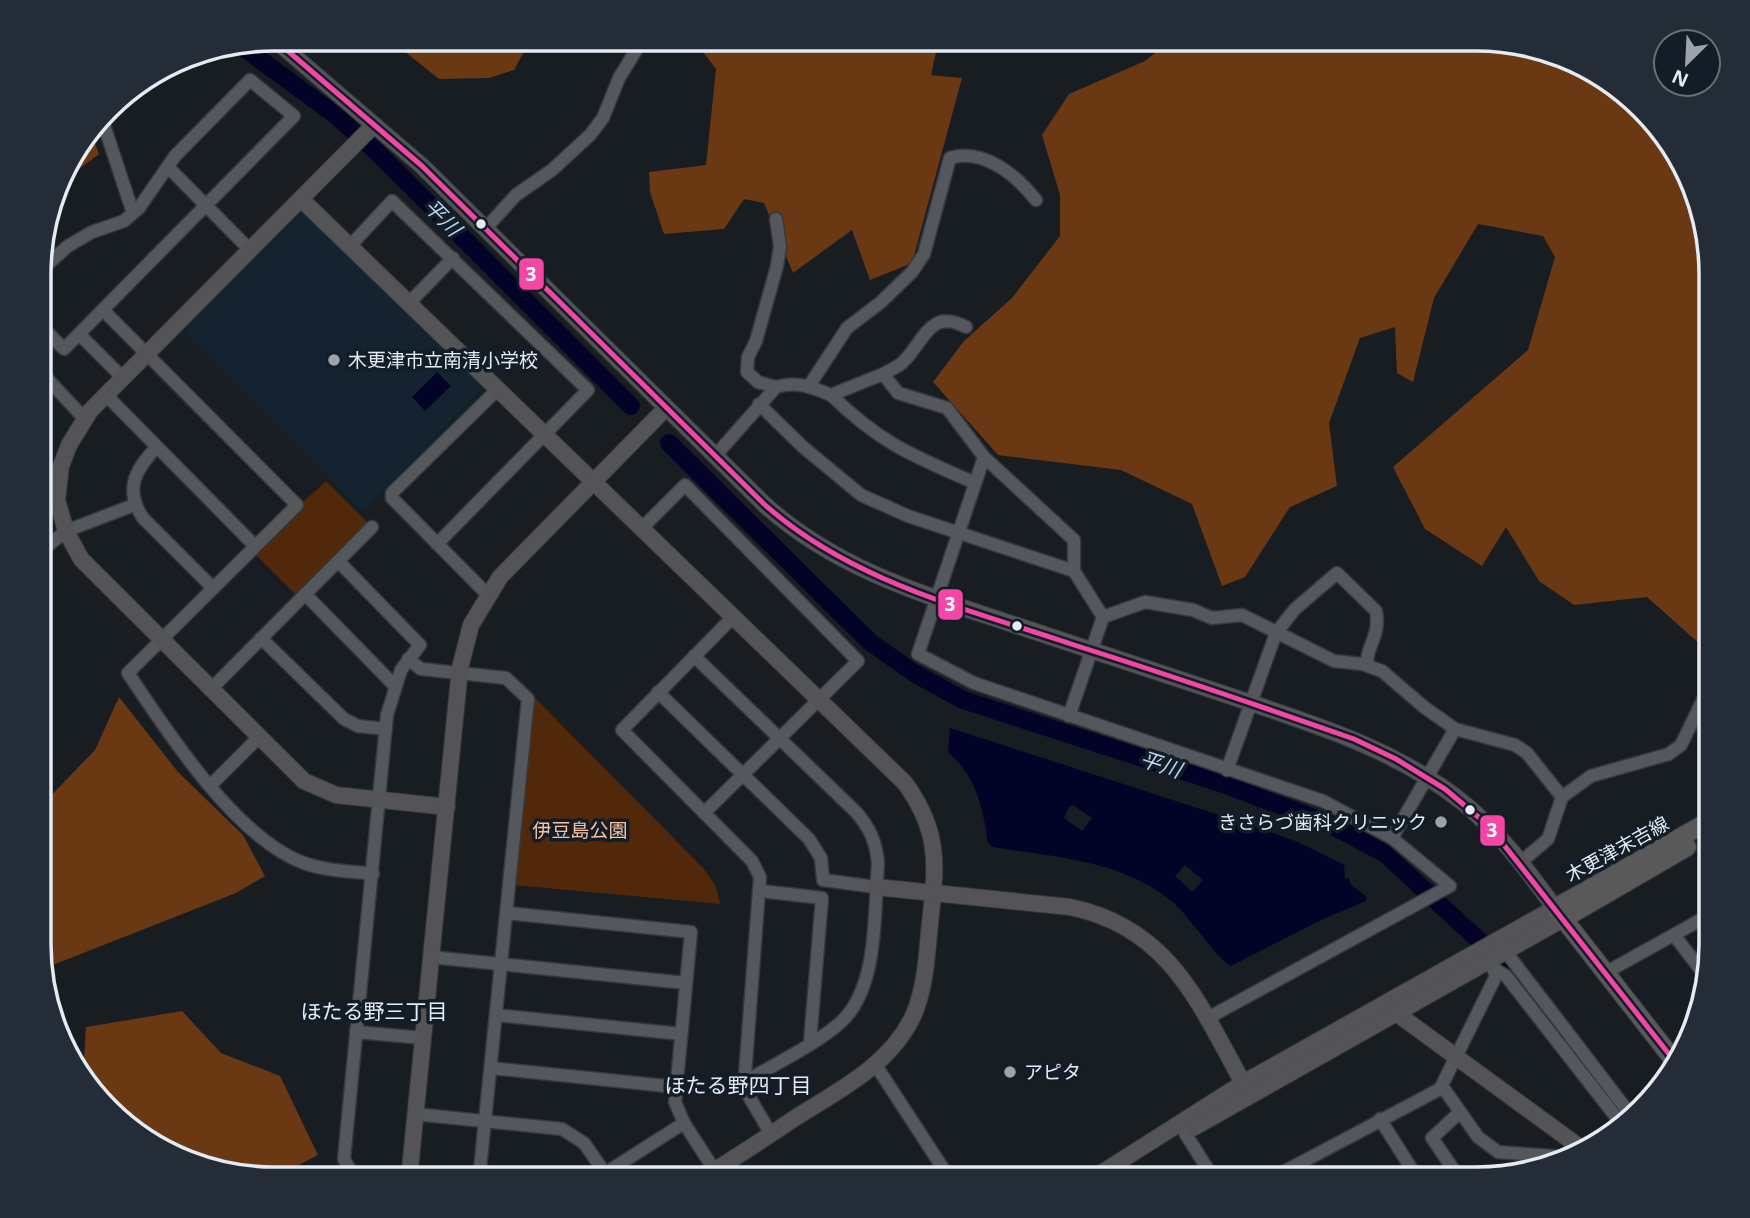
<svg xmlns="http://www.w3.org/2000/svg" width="1750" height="1218" font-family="'Open Sans','Noto Sans JP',sans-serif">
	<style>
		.built { fill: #152230 }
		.green { fill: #512809 }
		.forest { fill: #6a3813 }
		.water { fill: #020327; fill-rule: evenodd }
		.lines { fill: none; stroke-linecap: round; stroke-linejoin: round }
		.river { stroke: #020327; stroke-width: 18 }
		.street-casing { stroke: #35383d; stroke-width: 15 }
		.secondary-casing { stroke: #35383d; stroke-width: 18 }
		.primary-casing { stroke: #35383d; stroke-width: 20 }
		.street { stroke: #54585d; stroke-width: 12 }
		.secondary { stroke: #545457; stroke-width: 16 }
		.primary { stroke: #5a595a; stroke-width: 18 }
		.bus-1-casing { stroke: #131d27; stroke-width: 10 }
		.bus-1 { stroke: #f346a5; stroke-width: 5 }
		.bus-dot { fill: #e4ebf2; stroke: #131d27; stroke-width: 2.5 }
		.poi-dot { fill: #9da3a9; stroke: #131d27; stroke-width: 2.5 }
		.labels { text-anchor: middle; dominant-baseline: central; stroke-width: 7; stroke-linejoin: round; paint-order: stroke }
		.poi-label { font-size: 19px; fill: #e4ebf2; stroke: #131d27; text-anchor: start }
		.park-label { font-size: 19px; fill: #f9c2a2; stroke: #131d27 }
		.street-label { font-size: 19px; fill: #e4ebf2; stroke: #131d27 }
		.water-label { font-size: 21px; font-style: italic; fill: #bad5f3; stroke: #131d27 }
		.neighbourhood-label { font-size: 21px; fill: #e4ebf2; stroke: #131d27 }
		.rim { fill: none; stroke: #e4ebf2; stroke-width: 3.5 }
		.line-badge { stroke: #131d27; stroke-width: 2.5 }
		.badge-label { font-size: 19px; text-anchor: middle; font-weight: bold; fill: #fff }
	</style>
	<rect width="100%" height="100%" fill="#181d22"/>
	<path class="built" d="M300 214 307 216 484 387 363 512 185 333 186 328Z"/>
	<g class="green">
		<path d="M326 481 372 527 300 599 251 550Z"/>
		<path d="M533 696 705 870 716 887 720 904 514 885Z"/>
	</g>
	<g class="forest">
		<path d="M389 39H531L514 70 489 78 439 79Z"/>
		<path d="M693 39H939L931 75 962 78 912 263 870 280 852 230 793 273 764 203 744 199 724 229 664 234 650 192 649 172 706 165 716 69Z"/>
		<path d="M1172 39H1491L1552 51 1618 86 1613 100H1630L1687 170 1711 259V654L1647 597 1574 605 1539 581 1506 527 1482 566 1425 529 1393 467 1528 350 1555 257 1543 236 1478 224 1434 298 1413 382 1397 373 1395 327 1360 338 1329 423 1337 486 1290 507 1245 577 1222 586 1192 504 1121 470 998 455 933 382 964 341 1012 298 1060 236V195L1042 135 1069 94 1145 61Z"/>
		<path d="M91 133 99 154 58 185 63 170Z"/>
		<path d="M119 697 178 772 243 835 265 876 236 893 40 970V807L95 750Z"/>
		<path d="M182 1011 221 1053 280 1076 318 1155 272 1179 198 1167 131 1131 83 1077 86 1027Z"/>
	</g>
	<g class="water">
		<path d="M437 372 451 386 425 411 412 397Z"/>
		<path d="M950 728 1256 827 1298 842 1344 865 1345 879 1348 878 1351 885 1367 897 1366 901 1325 918 1231 966C1218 960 1192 921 1178 907 1128 860 1057 858 993 847L988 843C983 807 976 776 948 752ZM1073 805 1092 818 1082 831 1064 818 1069 807ZM1185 865 1203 880 1192 892 1175 876Z"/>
	</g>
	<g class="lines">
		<g class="river">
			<path d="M240 45 334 114 378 153 631 406"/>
			<path d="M669 443 870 642 914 673 963 700 1226 785 1327 823 1384 853 1509 968 1621 1112"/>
		</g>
		<g class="street-casing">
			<g id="street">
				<path d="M102 119 133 213"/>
				<path d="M168 167 250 250"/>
				<path d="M486 228 516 195 552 170 590 135 603 118 619 78 643 39"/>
				<path d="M350 246 392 201 588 390 437 544"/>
				<path d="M40 271 68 246 92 232 124 221 139 208 175 156 250 80 294 116 64 349 46 331 40 338"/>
				<path d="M409 303 453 258"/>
				<path d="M103 310 297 505 128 673C168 733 236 838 304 863 326 871 350 871 373 874"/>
				<path d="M79 334 123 378"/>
				<path d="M40 371 84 418"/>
				<path d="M883 374C889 371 897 367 902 363 924 343 929 307 966 327"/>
				<path d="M809 386 847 328 881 302 912 272 924 254 950 158C984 148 1016 175 1036 200"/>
				<path d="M776 387 758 382 747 372 748 357 756 341 777 266 780 246 776 219"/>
				<path d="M106 395 255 546"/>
				<path d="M831 395C880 443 913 456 975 483"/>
				<path d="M759 404 803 447 861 495 908 516 1074 571"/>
				<path d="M157 447C135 469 124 490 143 518L213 588"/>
				<path d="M715 456 776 387C796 381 812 387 831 395L883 374 898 393 947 408 984 457 1074 540V571L1103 617"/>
				<path d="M984 457 918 654 974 683 1323 801 1392 838 1450 886 1206 1019"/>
				<path d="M642 528 685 485 858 661 704 813"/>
				<path d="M40 552 66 531 134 505"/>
				<path d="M338 561 420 645 401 670 387 715 344 1159 355 1179"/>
				<path d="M305 594 394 685"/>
				<path d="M487 594 392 498V493L498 389"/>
				<path d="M734 616 622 730 752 861 760 877 744 1088 771 1134"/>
				<path d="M1103 617 1145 602 1193 610 1212 618 1242 615 1334 661 1362 664 1382 671 1424 707 1455 729 1515 745 1527 753 1562 797 1548 839 1521 862"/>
				<path d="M261 638 344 719 358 726 386 729"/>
				<path d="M694 656 856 812C870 828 876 842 878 863 874 911 879 987 841 1022 814 1046 776 1063 745 1082"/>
				<path d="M408 659 421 669 506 678 528 699 479 1179"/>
				<path d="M210 690 372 527"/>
				<path d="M658 692 809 839 821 858 823 880 876 887"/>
				<path d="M1069 716 1103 617"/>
				<path d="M1227 770 1276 633 1295 609 1337 573 1376 611C1381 638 1364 648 1368 666"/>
				<path d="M211 785 259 737"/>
				<path d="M1562 797 1591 776 1669 754 1681 745 1711 683"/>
				<path d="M1392 838 1455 729"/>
				<path d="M761 891 822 898 810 1042"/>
				<path d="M507 913 691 932 675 1102 684 1123 715 1171"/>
				<path d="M1674 935 1707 978"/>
				<path d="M1506 952 1630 1114"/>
				<path d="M431 957 686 983"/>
				<path d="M1495 969 1506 976 1620 1122"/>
				<path d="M1605 973 1711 914"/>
				<path d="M496 1015 681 1034"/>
				<path d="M356 1032 423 1038"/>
				<path d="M875 1064 950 1179"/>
				<path d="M491 1068 676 1087"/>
				<path d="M1442 1086 1478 1137 1498 1152 1566 1157 1574 1144"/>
				<path d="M415 1114 562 1129 584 1143 605 1173"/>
				<path d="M1380 1119 1418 1179"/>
				<path d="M1185 1133 1214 1179"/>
				<path d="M479 1177 498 1179"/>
				<path d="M596 1179 684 1123"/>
				<path d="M1270 1179 1440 1089 1496 976 1490 961"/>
				<path d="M1460 1179 1432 1138 1460 1112"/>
			</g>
		</g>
		<g class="secondary-casing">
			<g id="secondary">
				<path d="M274 39 422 166 764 504C830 564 911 591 994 618 1070 643 1145 668 1221 693 1304 721 1391 746 1461 801 1499 831 1526 869 1555 908L1243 1083 1092 1179"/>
				<path d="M374 125 90 411 69 445 61 466 57 500 66 531 81 559 304 781 336 795 447 807"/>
				<path d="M301 199 905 783C938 829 937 860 931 914 927 947 927 983 914 1014 892 1064 839 1090 795 1118 764 1139 733 1159 701 1179"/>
				<path d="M876 887 1070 907C1173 928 1201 1009 1248 1092"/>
				<path d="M1396 1013 1585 1151"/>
				<path d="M1193 1128 1563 919"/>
				<path d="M409 1179 460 668 471 625 500 577 666 408"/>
			</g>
		</g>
		<g class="primary-casing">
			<g id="primary">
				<path d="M1563 919 1687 847"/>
				<path d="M1676 1063 1555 908 1711 820"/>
			</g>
		</g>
		<use href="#street" class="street"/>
		<use href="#secondary" class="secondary"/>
		<use href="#primary" class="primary"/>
		<g class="bus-1-casing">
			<path id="bus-1" d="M274 39 422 166 764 504C850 581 964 608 1071 644 1166 674 1260 706 1354 739L1396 759 1445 789 1489 826 1676 1063"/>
		</g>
		<use href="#bus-1" class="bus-1"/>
	</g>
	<g class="bus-dot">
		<circle cx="481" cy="224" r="6"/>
		<circle cx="1017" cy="626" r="6"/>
		<circle cx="1470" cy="810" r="6"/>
	</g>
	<g class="poi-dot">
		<circle cx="334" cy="360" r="7"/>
		<circle cx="1441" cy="822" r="7"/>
		<circle cx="1010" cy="1072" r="7"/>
	</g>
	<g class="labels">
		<g class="poi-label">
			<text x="348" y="360">木更津市立南清小学校</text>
			<text x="1427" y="822" text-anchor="end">きさらづ歯科クリニック</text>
			<text x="1024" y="1072">アピタ</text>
		</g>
		<g class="park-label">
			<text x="580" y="830">伊豆島公園</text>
		</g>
		<g class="street-label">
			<text transform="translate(1617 849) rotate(-29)">木更津末吉線</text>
		</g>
		<g class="water-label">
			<text transform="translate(443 217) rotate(45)">平川</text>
			<text transform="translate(1161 764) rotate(18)">平川</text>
		</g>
		<g class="neighbourhood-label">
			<text x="374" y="1011">ほたる野三丁目</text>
			<text x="738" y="1085">ほたる野四丁目</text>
		</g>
	</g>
	<path d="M0 0H1750V1218H0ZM274 51H1476A223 223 0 0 1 1699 274V944A223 223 0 0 1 1476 1167H274A223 223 0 0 1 51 944V274A223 223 0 0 1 274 51Z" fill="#242d37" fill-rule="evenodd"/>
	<path class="rim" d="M274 51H1476A223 223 0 0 1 1699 274V944A223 223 0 0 1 1476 1167H274A223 223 0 0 1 51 944V274A223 223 0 0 1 274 51Z"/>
	<g class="line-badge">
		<rect x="518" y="257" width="27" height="34" rx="7" fill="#f346a5"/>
		<rect x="937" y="588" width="27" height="33" rx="7" fill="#f346a5"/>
		<rect x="1479" y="814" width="27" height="33" rx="7" fill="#f346a5"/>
	</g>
	<g class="badge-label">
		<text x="531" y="281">3</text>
		<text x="950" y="611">3</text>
		<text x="1492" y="837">3</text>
	</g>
	<g transform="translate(1687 63) rotate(204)"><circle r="33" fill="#131d27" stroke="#676f78" stroke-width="2"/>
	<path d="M0-5L12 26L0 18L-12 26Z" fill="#9da3a9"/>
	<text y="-10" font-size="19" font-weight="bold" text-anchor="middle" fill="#e4ebf2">N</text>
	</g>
</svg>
